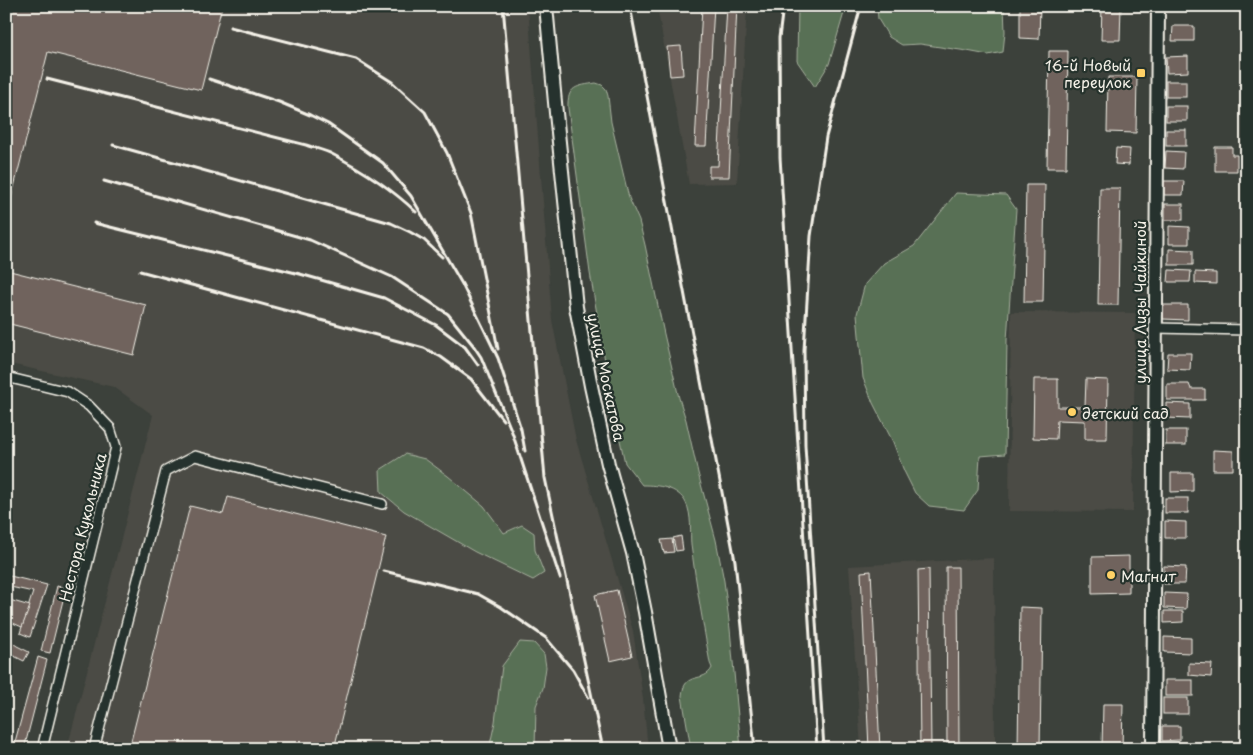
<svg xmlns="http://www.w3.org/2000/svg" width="1253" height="755" font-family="'Playpen Sans',sans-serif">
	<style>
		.built { fill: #4b4b45 }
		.green { fill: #597055; stroke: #a6b09e }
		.building { fill: #6f635d; stroke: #f4f1e8 }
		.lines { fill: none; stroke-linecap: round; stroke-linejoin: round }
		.minor-casing { stroke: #f4f1e8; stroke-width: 12 }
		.secondary-casing { stroke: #f4f1e8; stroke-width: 16 }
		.minor { stroke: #26332d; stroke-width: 9 }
		.secondary { stroke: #26332d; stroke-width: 12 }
		.rail { stroke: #f4f1e8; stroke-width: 3 }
		.poi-dot { fill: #ffd166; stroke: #26332d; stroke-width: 2 }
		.labels { text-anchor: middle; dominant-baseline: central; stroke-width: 4.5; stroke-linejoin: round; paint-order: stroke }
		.poi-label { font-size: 15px; fill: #f4f1e8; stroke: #26332d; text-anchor: start }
		.street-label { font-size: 15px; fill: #f4f1e8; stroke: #26332d }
	</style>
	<rect width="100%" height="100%" fill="#3c413b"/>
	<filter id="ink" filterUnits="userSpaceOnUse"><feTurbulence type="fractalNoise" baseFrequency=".02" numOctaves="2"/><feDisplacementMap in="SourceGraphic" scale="10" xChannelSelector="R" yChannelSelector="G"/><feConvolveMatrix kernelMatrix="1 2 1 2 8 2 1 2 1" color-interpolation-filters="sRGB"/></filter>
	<g filter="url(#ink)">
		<g class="built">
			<path d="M6 6H528L552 320 576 440 633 631 643 699 648 749H67L153 415 114 387 6 363Z"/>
			<path d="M657 6H747L737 183 689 184Z"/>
			<path d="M1011 312 1135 313 1133 512 1009 511Z"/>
			<path d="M994 558 995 749H861L849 566Z"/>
		</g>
		<g class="green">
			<path d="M798 6H846L829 64 815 87 797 61Z"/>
			<path d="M877 6H1004L1005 32 1003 52 988 55 967 51 920 44 902 45 889 37 878 19Z"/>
			<path d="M596 83 602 85 606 89 608 96 611 122 629 198 639 221 645 245 664 334 679 398 686 420 698 473 716 540 724 581 730 629 741 749H691L682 696C684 670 704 684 712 668L710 663C703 624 696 584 691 545 690 532 692 515 686 503 678 487 658 485 642 485L625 463 613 408 590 273 568 108C567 86 577 86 596 83Z"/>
			<path d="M956 193 1006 195 1016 209 1007 340 1005 454 980 456 978 490 964 510 929 506 915 493 904 471 893 442 873 403 863 378 857 314 865 284 884 263 914 246Z"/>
			<path d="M405 454 425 459 448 476 484 506 504 533 522 525 534 533 535 550 544 573 533 580 475 552 404 511 381 492 380 470Z"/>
			<path d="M520 642 534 643 544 654 546 667 543 688 536 706 535 749H489L495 722 502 666Z"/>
		</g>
		<g class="building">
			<path d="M6 6H222L201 90 48 52 6 219Z"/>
			<path d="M702 6H714L706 146H695Z"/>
			<path d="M727 6H737L729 177H709V166H718Z"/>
			<path d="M1020 6H1040L1039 39 1020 38Z"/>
			<path d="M1102 6H1121L1120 40H1101Z"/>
			<path d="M1173 26H1194V41H1172Z"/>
			<path d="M681 46 683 75 670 76 667 47Z"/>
			<path d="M1049 51H1068L1066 168H1047Z"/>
			<path d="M1188 56V72L1167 73 1166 57Z"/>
			<path d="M1108 77H1137L1136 133 1107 132Z"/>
			<rect x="1166" y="81" width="20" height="16"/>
			<rect x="1166" y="106" width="21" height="15"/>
			<rect x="1166" y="130" width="20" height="16"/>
			<path d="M1215 147H1232V155H1237V171H1215Z"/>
			<path d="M1116 148 1130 149 1129 165 1115 164Z"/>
			<path d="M1166 151 1184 152 1183 169 1165 168Z"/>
			<path d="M1164 181H1184L1183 195H1164Z"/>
			<path d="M1026 185H1045L1043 302H1024Z"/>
			<path d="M1100 188H1120L1118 305H1098Z"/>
			<rect x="1165" y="204" width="18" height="16"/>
			<path d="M1169 226 1189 227V244H1169Z"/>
			<path d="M1169 249 1193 250V265H1169Z"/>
			<path d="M6 270 146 305 134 355 6 323Z"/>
			<path d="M1169 270 1191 271 1190 282H1168Z"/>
			<path d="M1195 272 1216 273V284L1195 283Z"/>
			<path d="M1163 305H1188V320L1163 319Z"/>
			<path d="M1168 353H1191L1190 370 1167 369Z"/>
			<path d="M1034 379H1058V407H1085L1086 379 1108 380 1107 439H1085V421L1057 420 1056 439 1033 438Z"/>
			<path d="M1167 384H1189L1191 389H1205V400H1167Z"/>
			<path d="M1166 403 1190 404V419L1166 418Z"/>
			<rect x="1166" y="430" width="20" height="15"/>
			<path d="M1213 450 1233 451V470H1213Z"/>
			<path d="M1171 473H1193V491L1171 492Z"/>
			<path d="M228 497 386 537 334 749H129L190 506 223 514Z"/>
			<rect x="1165" y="498" width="23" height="15"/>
			<path d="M1165 521 1186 522V538H1165Z"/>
			<path d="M681 536 683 550 676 551 673 538Z"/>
			<path d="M672 539 674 552 664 553 661 540Z"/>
			<path d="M1129 556V593L1092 594V557Z"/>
			<path d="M1164 566 1186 567 1185 584H1164Z"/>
			<path d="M946 567H958L959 749H947Z"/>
			<path d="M929 569 931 749H920L918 570Z"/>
			<path d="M871 571 880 749H869L861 572Z"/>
			<path d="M6 575 47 585 30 637 20 633 33 592 6 586Z"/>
			<path d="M57 586 66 588 50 653 41 651Z"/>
			<path d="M617 590 632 656 610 661 595 595Z"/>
			<path d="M1164 593 1187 594 1186 609 1164 608Z"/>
			<path d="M6 599 30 606 22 627 6 620Z"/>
			<path d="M1020 607 1042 608 1040 749H1018Z"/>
			<path d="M1164 611H1183V622L1164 623Z"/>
			<path d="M1164 637 1191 638V653L1164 652Z"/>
			<path d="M6 638 17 646 29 652 24 661 6 652Z"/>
			<path d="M38 657 47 660 24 749H13Z"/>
			<path d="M1189 663 1212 664 1211 677 1189 675Z"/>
			<rect x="1165" y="680" width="28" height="16"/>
			<rect x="1163" y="698" width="25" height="16"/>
			<path d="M1103 704H1123L1122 749H1102Z"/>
			<path d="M1162 726H1180V740L1162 741Z"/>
			<path d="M1180 743H1201L1200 749H1180Z"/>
		</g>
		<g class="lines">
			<g class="minor-casing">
				<g id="minor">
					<path d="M1156 328 1247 330"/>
					<path d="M6 377 68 392 89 406 110 428 116 447 42 749"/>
					<path d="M94 749 166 471 195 456 382 504"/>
				</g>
			</g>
			<g class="secondary-casing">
				<g id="secondary">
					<path d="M546 6 556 113 576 307 591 386 608 464 633 553 645 612 669 749"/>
					<path d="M1153 749 1158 6"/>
				</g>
			</g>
			<use href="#minor" class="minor"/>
			<use href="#secondary" class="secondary"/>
			<g class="rail">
				<path d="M503 6 545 478 603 749"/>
				<path d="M630 6 735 561 755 749"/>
				<path d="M783 6 779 38 780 157 817 749"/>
				<path d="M230 27 356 59 392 82 425 112 447 153 471 213 498 349"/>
				<path d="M47 79 306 145C314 148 324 150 332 154 361 169 392 189 416 212"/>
				<path d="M209 79 279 102 310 115 328 124 383 163 411 196 462 284 498 358 521 429 525 451"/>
				<path d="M113 145 391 223 410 232 424 240 442 257"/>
				<path d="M104 181 310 240 392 277 448 314 473 345 481 357 512 432 560 578"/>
				<path d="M94 223 300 274 384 298 436 325 465 347 478 365"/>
				<path d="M140 271 424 348 441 357 471 379 503 420"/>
				<path d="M384 571 478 594 501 607 546 638 573 670 588 697"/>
				<path d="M824 749 805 445 804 350 811 236 826 137 861 6"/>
			</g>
		</g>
	</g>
	<g class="poi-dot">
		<rect x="1136" y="68" width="10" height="10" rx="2.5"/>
		<circle cx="1072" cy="412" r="5"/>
		<circle cx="1111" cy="575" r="5"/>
	</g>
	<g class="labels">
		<g class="poi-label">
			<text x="1131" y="64" text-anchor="end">16-й Новый<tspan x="1131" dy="17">переулок</tspan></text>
			<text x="1082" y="412">детский сад</text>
			<text x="1121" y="575">Магнит</text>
		</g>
		<g class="street-label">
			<text transform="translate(1139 302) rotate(-90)">улица Лизы Чайкиной</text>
			<text transform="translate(607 377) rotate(78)">улица Москатова</text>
			<text transform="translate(82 527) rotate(-76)">Нестора Кукольника</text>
		</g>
	</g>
	<rect width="1253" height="755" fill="none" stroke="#26332d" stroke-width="25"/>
	<rect x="12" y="12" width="1228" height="730" fill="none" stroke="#f4f1e8" stroke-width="2" filter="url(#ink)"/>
</svg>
